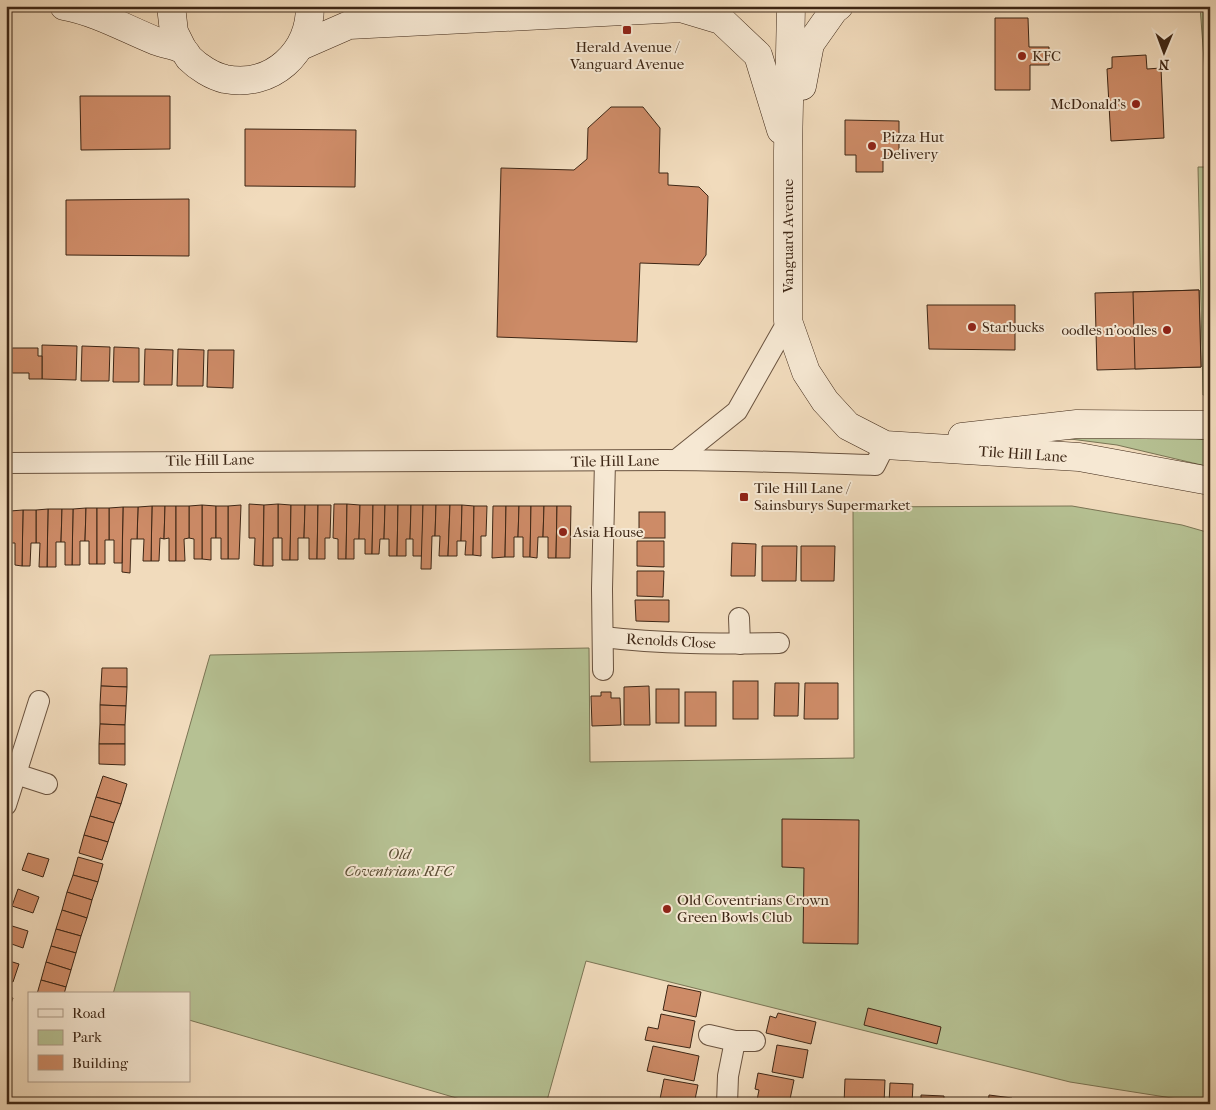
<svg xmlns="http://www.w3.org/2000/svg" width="1216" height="1110" font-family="'IM FELL French Canon',serif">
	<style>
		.green { fill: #b6c193; stroke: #7a7454 }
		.building { fill: #cd8b67; stroke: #3d2615 }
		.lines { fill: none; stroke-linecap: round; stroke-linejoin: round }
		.street-casing { stroke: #6a533f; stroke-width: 22 }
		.secondary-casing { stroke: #3d2615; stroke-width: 29 }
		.street { stroke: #f6e8d3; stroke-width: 20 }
		.secondary { stroke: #f6e8d3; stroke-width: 28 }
		.poi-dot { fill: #8f2418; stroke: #f6e8d3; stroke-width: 2 }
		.labels { text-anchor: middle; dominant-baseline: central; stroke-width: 4; stroke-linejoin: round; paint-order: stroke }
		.poi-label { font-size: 15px; fill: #3d2615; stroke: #f6e8d3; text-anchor: start }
		.street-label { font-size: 15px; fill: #3d2615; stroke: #f6e8d3 }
		.park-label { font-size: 15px; font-style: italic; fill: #5b4d34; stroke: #f6e8d3 }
	</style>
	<rect width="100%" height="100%" fill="#f1dbbc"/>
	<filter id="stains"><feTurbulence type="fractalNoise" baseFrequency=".004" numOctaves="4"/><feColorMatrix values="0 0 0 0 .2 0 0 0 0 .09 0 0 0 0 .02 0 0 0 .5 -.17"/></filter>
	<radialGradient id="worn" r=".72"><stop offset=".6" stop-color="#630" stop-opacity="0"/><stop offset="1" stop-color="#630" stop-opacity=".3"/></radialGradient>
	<g class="green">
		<path d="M1200 6H1210V141Z"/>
		<path d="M1198 167H1210V395H1203Z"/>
		<path d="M1163 435 1210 440V467L1117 445 1055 437Z"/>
		<path d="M1072 506 1182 525 1210 533V1104L1070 1082 586 961 546 1104H477L189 1020V994H113L210 655 589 648 590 762 854 758 853 507Z"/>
	</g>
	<g class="building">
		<path d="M995 18H1028L1029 47H1049V65H1030V90H995Z"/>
		<path d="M1146 55 1147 69 1161 68 1164 138 1111 141 1107 69 1112 68V57Z"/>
		<path d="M80 96H170V149L81 150Z"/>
		<path d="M611 107H643L660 128 659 173H668V185L699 187 708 196 706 255 699 265 640 263 637 342 497 337 501 168 574 170 587 159 588 128Z"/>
		<path d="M845 120 899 121V155L883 156V172H856V155H845Z"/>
		<path d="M245 129 356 130 355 187 245 186Z"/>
		<path d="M189 199V256L66 255V200Z"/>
		<path d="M1199 290 1201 367 1097 370 1095 293Z"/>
		<path d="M1199 290 1201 367 1135 369 1133 292Z"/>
		<path d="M927 305H1015V350L929 349Z"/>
		<path d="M42 345 77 346 76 380 42 379Z"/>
		<path d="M82 346 110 347 109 381H81Z"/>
		<path d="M114 347 139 348V382H113Z"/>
		<path d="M12 348H38V356H42V379H29V373H12Z"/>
		<path d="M145 349 173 350 172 385H144Z"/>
		<path d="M178 349 204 350 203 386H177Z"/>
		<path d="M208 350H234L233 388 207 387Z"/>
		<path d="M249 504 264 505 263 566 254 565 255 538H249Z"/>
		<path d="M278 504 291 505 290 560H282V538H278Z"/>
		<path d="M278 504V538H273V566H263L264 505Z"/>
		<path d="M334 504H347L346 559H338V539L333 538Z"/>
		<path d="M347 504 360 505 359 539H354V559H346Z"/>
		<path d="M202 505 216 506V538H211V560L202 559Z"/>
		<path d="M202 505V559H194V539L189 538V506Z"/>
		<path d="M241 505 239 559H228V506Z"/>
		<path d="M291 505H305L304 538H298V560H290Z"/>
		<path d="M305 505H318L317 559H309V538H304Z"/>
		<path d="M318 505H331L330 538H325V559H317Z"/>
		<path d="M360 505H373L372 554H365V539H359Z"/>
		<path d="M373 505H385L384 539H380L379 554H372Z"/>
		<path d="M385 505H398L397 556H389V539H384Z"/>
		<path d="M398 505H411L410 539H406V556H397Z"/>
		<path d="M411 505H423L422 556H413V539H410Z"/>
		<path d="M423 505H436L435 536H432L431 569H421Z"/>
		<path d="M436 505H450L448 556H439L440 536H435Z"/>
		<path d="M450 505H462L461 541H457V556H448Z"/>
		<path d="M462 505 474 506 473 555H465L466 541H461Z"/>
		<path d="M152 506H165L164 539 160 538 159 561H151Z"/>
		<path d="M152 506 151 561H143L144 539H137L138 507Z"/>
		<path d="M165 506H176V561H169V538L164 539Z"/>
		<path d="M176 506H189V538L184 539 185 561H176Z"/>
		<path d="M216 506H228V559H221V538H216Z"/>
		<path d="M474 506H487L486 536H481V556L473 555Z"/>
		<path d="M493 506H506L505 557 492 558Z"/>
		<path d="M506 506H519L518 537H514V557H505Z"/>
		<path d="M519 506H531L530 557H523V537H518Z"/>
		<path d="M531 506H544L543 537H538L537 558 530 557Z"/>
		<path d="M544 506H557L556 558H548V537H543Z"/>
		<path d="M557 506H571L570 558H556Z"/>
		<path d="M123 507H138L137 539H131L130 573 122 572Z"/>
		<path d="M123 507 122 563H114V540H109V508Z"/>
		<path d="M86 508 85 541H80V565H72L73 509Z"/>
		<path d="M86 508H97V564H89V541H85Z"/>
		<path d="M97 508H109V540H105V564H97Z"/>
		<path d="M48 509H62L61 542H56V567H47Z"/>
		<path d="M48 509 47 567H39L40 543H36V510Z"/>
		<path d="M62 509H73L72 565H65V542H61Z"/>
		<path d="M23 510H36V543H31L30 566H22Z"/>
		<path d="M23 510 22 566 15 565V543H10V511Z"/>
		<rect x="6" y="511" width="4" height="32"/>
		<rect x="639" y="512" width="26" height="26"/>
		<path d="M637 541H664V567L637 566Z"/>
		<path d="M732 543 756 544 755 576H731Z"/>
		<path d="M762 546H797L796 581H762Z"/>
		<path d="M801 546H835L834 581H801Z"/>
		<path d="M637 571H664L663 597 637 596Z"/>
		<path d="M635 600H669V622L636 621Z"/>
		<path d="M102 668H127V687L101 686Z"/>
		<rect x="733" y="681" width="25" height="38"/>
		<path d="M775 683H799L798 716H774Z"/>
		<path d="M805 683H838V719H804Z"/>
		<path d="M101 686 127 687 126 706 100 705Z"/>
		<path d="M649 686 650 725H624V687Z"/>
		<rect x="656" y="689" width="23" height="34"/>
		<path d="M601 692H611V698H620L621 725 592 726 591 696H601Z"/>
		<rect x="685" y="692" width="31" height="34"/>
		<path d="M100 705 126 706 125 725 100 724Z"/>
		<path d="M100 724 125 725V744H99Z"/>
		<path d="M99 744H125V765L99 764Z"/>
		<path d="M103 776 127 784 121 804 96 797Z"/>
		<path d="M96 797 121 804 114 823 90 816Z"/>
		<path d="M90 816 114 823 108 842 84 835Z"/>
		<path d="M782 819 859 820 858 944 803 943 804 868 782 867Z"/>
		<path d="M84 835 108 842 102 860 79 853Z"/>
		<path d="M28 853 49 859 43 877 22 870Z"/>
		<path d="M78 857 103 864 98 882 73 875Z"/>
		<path d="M73 875 98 882 92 900 67 892Z"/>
		<path d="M18 889 39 897 33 913 12 906Z"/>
		<path d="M67 892 92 900 87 918 62 910Z"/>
		<path d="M62 910 87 918 81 936 56 929Z"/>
		<path d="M9 925 28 931 23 948 6 942V932Z"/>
		<path d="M56 929 81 936 76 953 51 946Z"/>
		<path d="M51 946 76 953 71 970 46 962Z"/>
		<path d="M6 960 19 964 13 982 6 979Z"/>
		<path d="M46 962 71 970 66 987 41 980Z"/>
		<path d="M41 980 66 987 64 994H37Z"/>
		<path d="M668 985 701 992 696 1017 663 1010Z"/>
		<path d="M6 996 13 998 6 1018Z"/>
		<path d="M868 1008 941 1027 937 1044 864 1025Z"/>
		<path d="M778 1013 816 1022 811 1044 766 1033 770 1016 776 1018Z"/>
		<path d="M661 1014 695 1021 690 1048 645 1040 648 1027 658 1029Z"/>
		<path d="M777 1045 808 1050 803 1078 772 1072Z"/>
		<path d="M653 1046 699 1056 694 1081 647 1071Z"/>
		<path d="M758 1073 794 1080 789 1104H775L757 1100 759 1090 755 1089Z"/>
		<path d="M664 1079 698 1085 694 1104H659Z"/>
		<path d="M845 1079 885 1080 884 1104H844Z"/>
		<path d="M890 1083 913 1084 912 1104H889Z"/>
		<path d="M921 1095 944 1096V1104H921Z"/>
		<path d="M989 1095 1012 1098 1011 1104H988Z"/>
		<path d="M1019 1099 1043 1102V1104H1019Z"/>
	</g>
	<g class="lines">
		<g class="street-casing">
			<g id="street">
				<path d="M676 460 737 411 788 321"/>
				<path d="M6 463C226 460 446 460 665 460 735 460 805 463 875 465L885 445"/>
				<path d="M739 618 740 644"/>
				<path d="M603 637C661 644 720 644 779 643"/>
				<path d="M603 670 602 589 605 461"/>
				<path d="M16 774 47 784"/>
				<path d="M6 805 39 701"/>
				<path d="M709 1035 735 1041H755"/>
				<path d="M727 1104 728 1076 735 1041"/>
			</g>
		</g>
		<g class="secondary-casing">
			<g id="secondary">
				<path d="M64 6C97 12 126 29 156 41 164 44 174 45 182 49 185 51 187 55 189 58 198 67 212 76 225 79 272 88 310 53 310 6"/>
				<path d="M171 6 174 32 183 50"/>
				<path d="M791 6 788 151V321L806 372 825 401 848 426 885 445 1079 457 1210 481"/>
				<path d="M301 46 349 25 681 8 721 20 758 55 781 130"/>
				<path d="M802 86 810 44 834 10 839 6"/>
				<path d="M962 437 1077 424 1210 425"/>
			</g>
		</g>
		<use href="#street" class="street"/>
		<use href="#secondary" class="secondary"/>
	</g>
	<g class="poi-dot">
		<rect x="622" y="25" width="10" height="10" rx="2.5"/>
		<circle cx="1022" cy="56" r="5"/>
		<circle cx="1136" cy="104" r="5"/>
		<circle cx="872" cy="146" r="5"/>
		<circle cx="972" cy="327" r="5"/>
		<circle cx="1167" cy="330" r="5"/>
		<rect x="739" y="492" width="10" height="10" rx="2.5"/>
		<circle cx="563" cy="532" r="5"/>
		<circle cx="667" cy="909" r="5"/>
	</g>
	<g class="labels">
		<g class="poi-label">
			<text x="627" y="47" text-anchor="middle">Herald Avenue /<tspan x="627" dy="17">Vanguard Avenue</tspan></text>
			<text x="1032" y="56">KFC</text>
			<text x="1126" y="104" text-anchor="end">McDonald's</text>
			<text x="882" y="137">Pizza Hut<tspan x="882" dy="17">Delivery</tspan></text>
			<text x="982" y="327">Starbucks</text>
			<text x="1157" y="330" text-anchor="end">oodles n'oodles</text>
			<text x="754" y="488">Tile Hill Lane /<tspan x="754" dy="17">Sainsburys Supermarket</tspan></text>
			<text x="573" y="532">Asia House</text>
			<text x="677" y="900">Old Coventrians Crown<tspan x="677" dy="17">Green Bowls Club</tspan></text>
		</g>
		<g class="street-label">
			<text transform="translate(788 236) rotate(-90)">Vanguard Avenue</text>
			<text transform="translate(1023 454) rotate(4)">Tile Hill Lane</text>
			<text transform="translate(210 460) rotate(-1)">Tile Hill Lane</text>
			<text transform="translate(615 461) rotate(-1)">Tile Hill Lane</text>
			<text transform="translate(671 641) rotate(3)">Renolds Close</text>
		</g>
		<g class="park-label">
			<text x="399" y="854">Old<tspan x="399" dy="17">Coventrians RFC</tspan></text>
		</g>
	</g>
	<rect width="1216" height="1110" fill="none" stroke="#f1dbbc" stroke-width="25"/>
	<rect x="8" y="8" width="1201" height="1095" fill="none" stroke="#3d2615" stroke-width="2.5"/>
	<rect x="12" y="12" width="1191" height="1085" fill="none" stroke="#3d2615"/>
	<rect x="28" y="992" width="162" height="90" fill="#f6e8d3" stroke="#ac9a87"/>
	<rect x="38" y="1009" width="25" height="8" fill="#f6e8d3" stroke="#ac9a87"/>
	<text x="72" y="1018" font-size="15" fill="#3d2615">Road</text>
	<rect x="38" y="1030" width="25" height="15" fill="#b6c193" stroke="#ac9a87"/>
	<text x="72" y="1042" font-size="15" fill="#3d2615">Park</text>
	<rect x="38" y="1055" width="25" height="15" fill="#cd8b67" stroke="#ac9a87"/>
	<text x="72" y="1068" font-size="15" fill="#3d2615">Building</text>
	<g transform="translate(1164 52) rotate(181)" stroke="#f6e8d3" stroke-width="4" paint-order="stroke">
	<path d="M0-4L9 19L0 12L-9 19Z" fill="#3d2615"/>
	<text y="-8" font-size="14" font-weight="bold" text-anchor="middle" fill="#3d2615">N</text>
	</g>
	<rect width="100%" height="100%" filter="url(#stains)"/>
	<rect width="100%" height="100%" fill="url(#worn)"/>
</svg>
